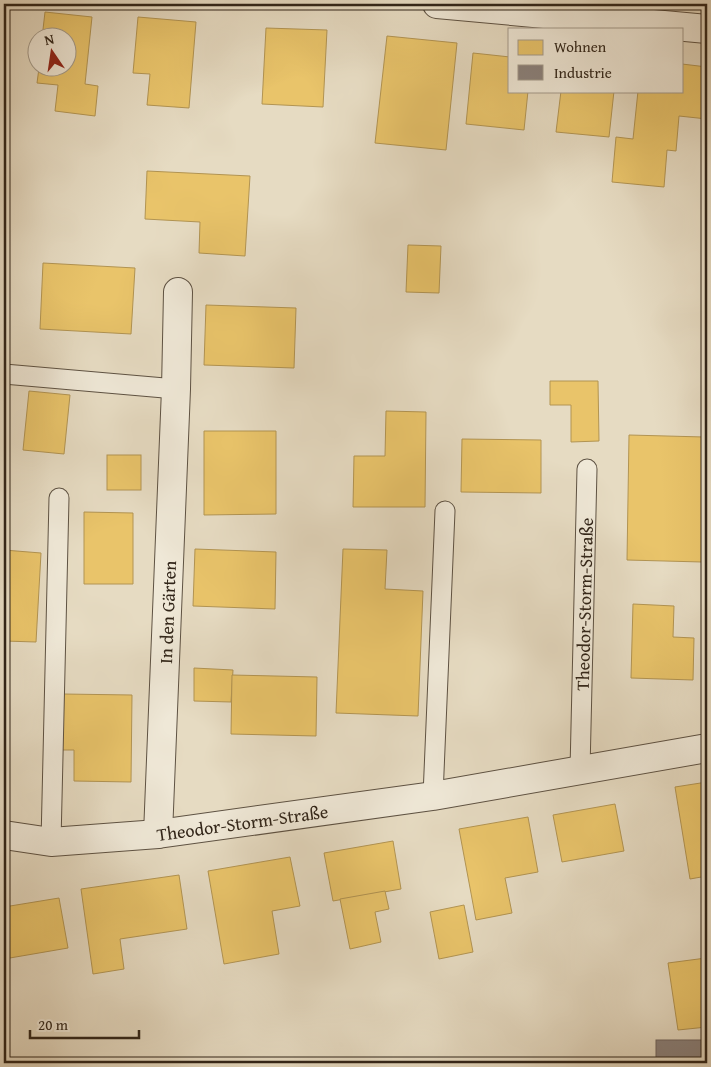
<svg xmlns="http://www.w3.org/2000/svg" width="711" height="1067" font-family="'Gentium Book Plus',serif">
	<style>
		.homes { fill: #e9c46a; stroke: #b29452 }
		.industry { fill: #8a817c; stroke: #6f655e }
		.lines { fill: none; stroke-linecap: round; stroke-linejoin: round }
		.service-casing { stroke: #5e5243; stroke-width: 21 }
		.minor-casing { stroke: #5e5243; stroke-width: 30 }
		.service { stroke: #efe8d7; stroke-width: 19 }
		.minor { stroke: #efe8d7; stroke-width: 28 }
		.labels { text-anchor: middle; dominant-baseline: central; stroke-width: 5; stroke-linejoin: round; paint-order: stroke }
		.street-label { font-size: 18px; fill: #312519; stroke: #efe8d7 }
	</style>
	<rect width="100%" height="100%" fill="#e6dbc2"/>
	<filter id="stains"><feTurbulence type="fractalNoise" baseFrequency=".004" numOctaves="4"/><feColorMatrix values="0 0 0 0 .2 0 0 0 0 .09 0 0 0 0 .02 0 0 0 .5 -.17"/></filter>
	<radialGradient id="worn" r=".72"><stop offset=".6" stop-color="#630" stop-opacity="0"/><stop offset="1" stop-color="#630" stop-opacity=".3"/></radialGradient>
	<g class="homes">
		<path d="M45 12 92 17 85 84 98 86 95 116 55 111 58 85 37 83 39 68H68V38H42Z"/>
		<path d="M138 17 196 22 189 108 147 105 150 74 133 73Z"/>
		<path d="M266 28 327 30 323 107 262 104Z"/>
		<path d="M387 36 457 43 446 150 375 143Z"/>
		<path d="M473 53 510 57V91H528L524 130 466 124Z"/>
		<path d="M682 64 707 67V119L679 116 676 151 667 150 664 187 612 182 616 137 633 139 638 91H682Z"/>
		<path d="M561 91H614L609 137 556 132Z"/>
		<path d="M147 171 250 176 245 256 199 253 200 222 145 219Z"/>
		<path d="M408 245 441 246 439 293 406 292Z"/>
		<path d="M43 263 135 268 131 334 40 329Z"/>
		<path d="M206 305 296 308 294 368 204 365Z"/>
		<path d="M550 381H598L599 441 571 442V405H550Z"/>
		<path d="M29 391 70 395 64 454 23 450Z"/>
		<path d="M386 411 426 412 425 507H353L354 456H385Z"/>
		<path d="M204 431H276V514L204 515Z"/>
		<path d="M629 435 704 437 702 562 627 560Z"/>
		<path d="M462 439 541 440V493L461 492Z"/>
		<rect x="107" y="455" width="34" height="35"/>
		<path d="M84 512 133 513V584H84Z"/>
		<path d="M195 549 276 552 275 609 193 606Z"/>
		<path d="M343 549 387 550 385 589 423 591 418 716 336 713Z"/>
		<path d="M4 550 41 553 36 642 4 641Z"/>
		<path d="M633 604 674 606 673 637 694 638 693 680 631 678Z"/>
		<path d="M194 668 233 670 231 702 194 701Z"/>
		<path d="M232 675 317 677 316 736 231 734Z"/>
		<path d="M63 694 132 695 131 782 74 781V750H62Z"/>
		<path d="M707 782V876L690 879 675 787Z"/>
		<path d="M615 804 624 851 562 862 553 815Z"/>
		<path d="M528 817 538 872 505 878 512 913 476 920 459 829Z"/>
		<path d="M393 841 401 889 333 901 324 853Z"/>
		<path d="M290 857 300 906 272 911 279 954 224 964 208 871Z"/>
		<path d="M179 875 187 929 120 939 124 969 93 974 81 889Z"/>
		<path d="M385 891 389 909 375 912 381 942 350 949 340 899Z"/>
		<path d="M59 898 68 948 4 959V907Z"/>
		<path d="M464 905 473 952 439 959 430 912Z"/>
		<path d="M706 958 707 1027 678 1030 668 963Z"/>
	</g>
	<rect class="industry" x="656" y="1040" width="51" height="23"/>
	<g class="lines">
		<g class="service-casing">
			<g id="service">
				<path d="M4 374 176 389"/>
				<path id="s1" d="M580 770 587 469"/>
				<path d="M433 796 445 511"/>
				<path d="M51 842 59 498"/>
			</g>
		</g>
		<g class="minor-casing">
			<g id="minor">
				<path d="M437 4 707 29"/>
				<path id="s2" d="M158 834 176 389 178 292"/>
				<path id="s3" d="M4 835 51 842 158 834 433 796 707 748"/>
			</g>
		</g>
		<use href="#service" class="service"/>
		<use href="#minor" class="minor"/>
	</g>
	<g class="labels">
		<g class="street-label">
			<text stroke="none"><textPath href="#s1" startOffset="166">Theodor-Storm-Straße</textPath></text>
			<text stroke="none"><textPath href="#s2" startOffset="222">In den Gärten</textPath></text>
			<text stroke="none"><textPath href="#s3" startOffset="240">Theodor-Storm-Straße</textPath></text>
		</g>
	</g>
	<rect width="711" height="1067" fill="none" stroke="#e6dbc2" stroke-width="20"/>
	<rect x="5" y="5" width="701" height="1057" fill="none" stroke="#312519" stroke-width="2.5"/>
	<rect x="10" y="10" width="691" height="1047" fill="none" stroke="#312519"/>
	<rect x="508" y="28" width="175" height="65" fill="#efe8d7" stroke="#a39a8b"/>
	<rect x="518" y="40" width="25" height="15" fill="#e9c46a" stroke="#a39a8b"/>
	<text x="554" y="52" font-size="15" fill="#312519">Wohnen</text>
	<rect x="518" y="65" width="25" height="15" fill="#8a817c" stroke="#a39a8b"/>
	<text x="554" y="78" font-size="15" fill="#312519">Industrie</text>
	<g transform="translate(52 52) rotate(347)"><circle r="24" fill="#efe8d7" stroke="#a39a8b"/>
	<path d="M0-4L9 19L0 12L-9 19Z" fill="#8f2418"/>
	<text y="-8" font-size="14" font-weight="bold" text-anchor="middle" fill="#312519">N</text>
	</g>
	<path d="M30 1030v8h109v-8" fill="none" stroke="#312519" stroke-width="2.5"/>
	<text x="38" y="1030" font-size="15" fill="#312519" stroke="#efe8d7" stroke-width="4" paint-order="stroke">20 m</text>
	<rect width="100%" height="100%" filter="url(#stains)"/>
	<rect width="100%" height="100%" fill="url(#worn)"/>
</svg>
